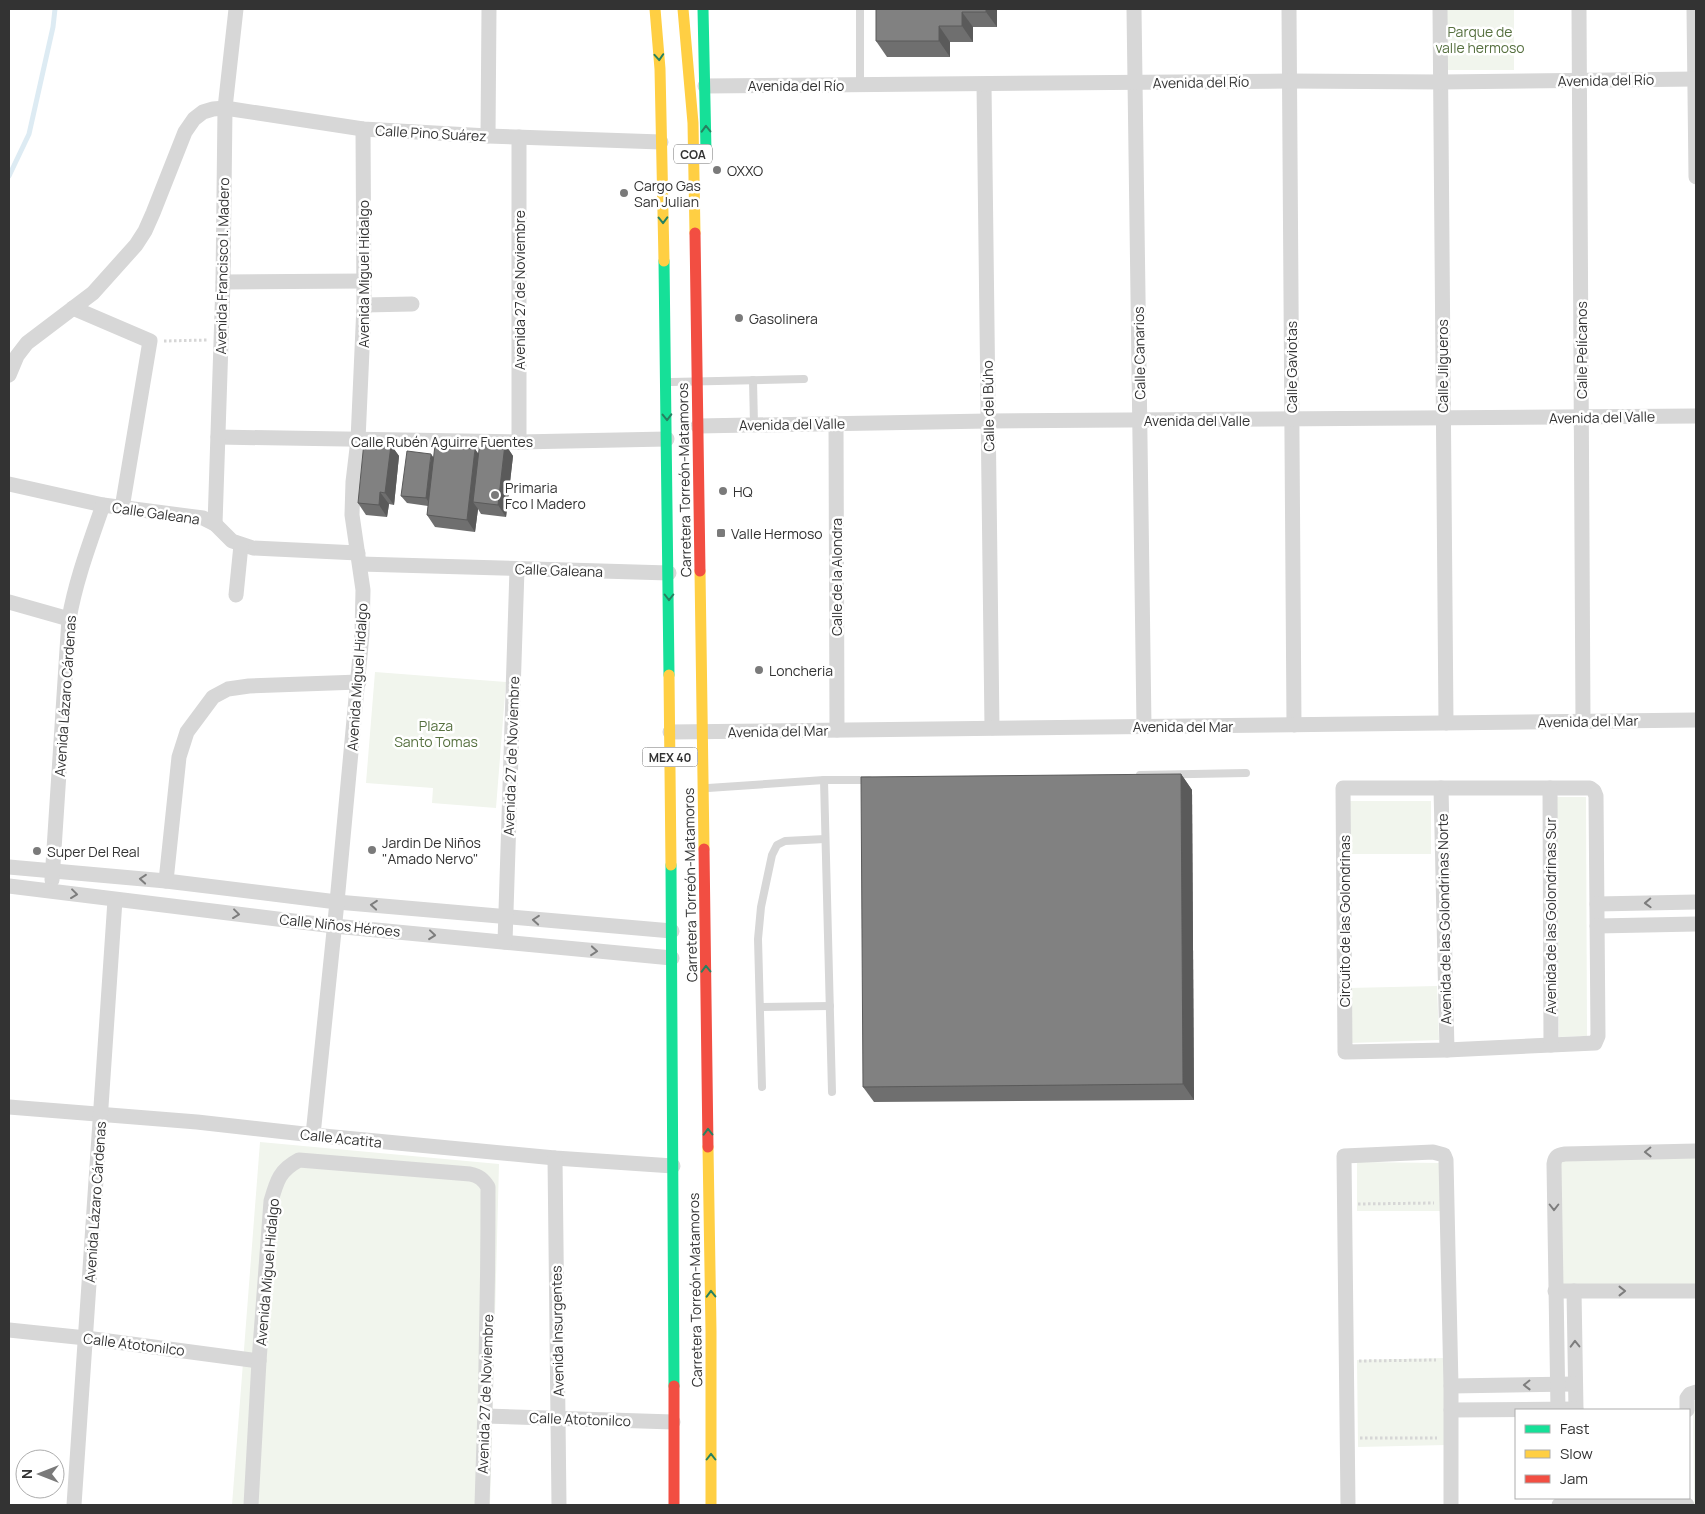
<svg xmlns="http://www.w3.org/2000/svg" width="1705" height="1514" font-family="Manrope,sans-serif">
	<style>
		.green { fill: #f1f5ed }
		.lines { fill: none; stroke-linecap: round; stroke-linejoin: round }
		.stream { stroke: #ddebf3; stroke-width: 5 }
		.path { stroke: #d6d6d6; stroke-width: 3; stroke-dasharray: 2.5 2.5; stroke-linecap: butt }
		.lane { stroke: #d7d7d7; stroke-width: 8 }
		.street { stroke: #d7d7d7; stroke-width: 15 }
		.fast { stroke: #16e098; stroke-width: 11 }
		.slow { stroke: #ffcf43; stroke-width: 11 }
		.jam { stroke: #f24e42; stroke-width: 11 }
		.wall { fill: #6f6f6f }
		.shaded-wall { fill: #5a5a5a }
		.building { fill: #818181; stroke: #5a5a5a }
		.oneway { stroke: #268160 }
		.oneway2 { stroke: #7d7d7d }
		.poi-dot { fill: #7a7a7a; stroke: #fff; stroke-width: 2 }
		.labels { text-anchor: middle; dominant-baseline: central; stroke-width: 5; stroke-linejoin: round; paint-order: stroke }
		.shield { fill: #fff; stroke: #707070; stroke-width: 1 }
		.shield-label { font-size: 12px; font-weight: bold; fill: #333 }
		.park-label { font-size: 14px; fill: #56703f; stroke: #fff }
		.street-label { font-size: 14px; fill: #333; stroke: #fff }
		.poi-label { font-size: 14px; fill: #333; stroke: #fff; text-anchor: start }
	</style>
	<rect width="100%" height="100%" fill="#fff"/>
	<g class="green">
		<path d="M1446 9H1514V70H1447Z"/>
		<path d="M375 672 506 682 496 808 432 803 433 788 366 783Z"/>
		<path d="M1555 797H1586L1587 1036 1559 1037Z"/>
		<rect x="1348" y="801" width="83" height="53"/>
		<path d="M1437 986 1439 1040 1350 1043 1348 988Z"/>
		<path d="M260 1142 499 1164 490 1505H232Z"/>
		<path d="M1696 1158V1284L1559 1285 1558 1159Z"/>
		<path d="M1357 1162 1441 1163 1440 1211H1357Z"/>
		<path d="M1444 1358 1446 1445 1358 1447 1357 1360Z"/>
		<path d="M1693 1401H1696V1505H1694Z"/>
	</g>
	<g class="lines">
		<path class="stream" d="M9 176 29 134 53 27 55 9"/>
		<g class="path">
			<path d="M164 341 207 340"/>
			<path d="M1358 1204 1434 1203"/>
			<path d="M1359 1361 1436 1360"/>
			<path d="M1360 1438H1437"/>
		</g>
		<g class="lane">
			<path d="M860 9V85"/>
			<path d="M753 380 754 425"/>
			<path d="M671 382 804 379"/>
			<path d="M1140 775 1246 773"/>
			<path d="M824 780 832 1092"/>
			<path d="M708 788 824 780H869"/>
			<path d="M760 1007 830 1006"/>
			<path d="M762 1087 758 939 761 907 772 855 777 845 785 841 825 839"/>
		</g>
		<g class="street">
			<path d="M1134 9 1144 726"/>
			<path d="M1289 9 1294 725"/>
			<path d="M1440 9 1446 723"/>
			<path d="M1579 9 1583 721"/>
			<path d="M1694 9 1696 177"/>
			<path d="M984 84 992 728"/>
			<path d="M705 86 1289 81 1441 82 1696 79"/>
			<path d="M488 136 489 9"/>
			<path d="M223 282 364 281"/>
			<path d="M364 305 412 304"/>
			<path d="M73 308 150 341 122 508"/>
			<path d="M9 375 17 356 27 343 93 293 136 245 145 231 153 213 185 132 194 119 203 112 213 109 225 108 363 129 488 136 661 142"/>
			<path d="M836 423 837 730"/>
			<path d="M698 426 988 421 1696 416"/>
			<path d="M218 437 519 442 667 439"/>
			<path d="M519 442V137"/>
			<path d="M9 484 103 505 203 518 215 524 232 541 253 548 358 553"/>
			<path d="M215 524 223 282 225 108 236 9"/>
			<path d="M360 564 669 573"/>
			<path d="M236 595 241 545"/>
			<path d="M9 602 69 619"/>
			<path d="M670 732 1696 720"/>
			<path d="M1343 788H1590L1594 791 1596 796 1598 1036 1595 1043 1447 1050 1345 1052Z"/>
			<path d="M1441 788 1447 1050"/>
			<path d="M1550 788 1551 1045"/>
			<path d="M9 867 166 881 337 902 672 931"/>
			<path d="M52 880 69 619C76 579 90 543 103 505"/>
			<path d="M166 881 179 757 187 732 213 697 228 689 249 686 359 682"/>
			<path d="M9 886 334 926 672 958"/>
			<path d="M1597 904 1696 902"/>
			<path d="M1597 926 1696 924"/>
			<path d="M505 942 517 569"/>
			<path d="M9 1107 197 1122 313 1135 555 1158 673 1166"/>
			<path d="M313 1135 337 902 362 634 363 590 352 515 353 482 358 440 364 305 363 129"/>
			<path d="M555 1158 559 1505"/>
			<path d="M1555 1291H1696"/>
			<path d="M1574 1291 1576 1410"/>
			<path d="M9 1330 86 1338 259 1361"/>
			<path d="M1451 1386 1575 1384"/>
			<path d="M1451 1410 1576 1409"/>
			<path d="M1558 1410 1554 1164C1555 1157 1557 1155 1565 1154L1696 1151"/>
			<path d="M1687 1410V1398L1690 1394 1696 1392"/>
			<path d="M486 1416 673 1422"/>
			<path d="M74 1505 115 900"/>
			<path d="M251 1505 259 1361 271 1201C277 1180 280 1170 299 1160L470 1174C479 1176 483 1179 488 1187 488 1294 486 1399 482 1505"/>
			<path d="M1348 1505 1344 1156 1433 1152 1444 1155 1446 1160 1451 1386V1505"/>
			<path d="M1559 1505H1687"/>
		</g>
		<g class="fast">
			<path d="M703 9 706 151"/>
			<path d="M664 261 669 675"/>
			<path d="M671 865 674 1386"/>
		</g>
		<g class="slow">
			<path d="M655 9 660 69 664 261"/>
			<path d="M683 9 693 123 695 233"/>
			<path d="M700 571 704 849"/>
			<path d="M669 675 671 865"/>
			<path d="M708 1147 711 1331V1505"/>
		</g>
		<g class="jam">
			<path d="M695 233 700 571"/>
			<path d="M704 849 708 1147"/>
			<path d="M674 1386V1505"/>
		</g>
	</g>
	<g class="wall">
		<path d="M876 9H997V27H973V42H950V57H887L876 41Z"/>
		<path d="M505 444 513 456 506 517 481 514 478 509 475 532 435 527 427 515 428 506 407 503 401 496 434 458 478 454Z"/>
		<path d="M391 445 399 456 394 505 389 504 387 517 366 515 358 503Z"/>
		<path d="M1181 774 1192 790 1194 1100 874 1102 863 1087Z"/>
	</g>
	<g class="shaded-wall">
		<path d="M986 9H997V27L986 12Z"/>
		<path d="M962 12 973 27V42L962 26Z"/>
		<path d="M939 26 950 42V57L939 41Z"/>
		<path d="M505 444 513 456 506 517 498 505Z"/>
		<path d="M391 445 399 456 394 505 385 493Z"/>
		<path d="M475 449 484 461 473 502 478 509 475 532 467 520Z"/>
		<path d="M431 454 437 462 431 506 426 498Z"/>
		<path d="M380 492 389 504 387 517 379 505Z"/>
		<path d="M1181 774 1192 790 1194 1100 1183 1084Z"/>
	</g>
	<g class="building">
		<path d="M876 9H986V12H962V26H939V41H876Z"/>
		<path d="M480 441 505 444 498 505 473 502Z"/>
		<path d="M364 442 391 445 385 493 380 492 379 505 358 503Z"/>
		<path d="M435 445 475 449 467 520 427 515Z"/>
		<path d="M407 451 431 454 426 498 401 496Z"/>
		<path d="M1181 774 1183 1084 863 1087 861 777Z"/>
	</g>
	<defs><path id="oneway-chevron" d="M-2-3.5L2.5 0L-2 3.5" fill="none" stroke-width="1.6" stroke-linecap="round" stroke-linejoin="round" transform="scale(1.25)"/></defs>
	<g class="oneway">
		<use href="#oneway-chevron" transform="translate(659 57) rotate(86)"/>
		<use href="#oneway-chevron" transform="translate(706 129) rotate(-91)"/>
		<use href="#oneway-chevron" transform="translate(663 220) rotate(89)"/>
		<use href="#oneway-chevron" transform="translate(667 417) rotate(89)"/>
		<use href="#oneway-chevron" transform="translate(669 597) rotate(90)"/>
		<use href="#oneway-chevron" transform="translate(706 969) rotate(-91)"/>
		<use href="#oneway-chevron" transform="translate(708 1132) rotate(-91)"/>
		<use href="#oneway-chevron" transform="translate(711 1294) rotate(-91)"/>
		<use href="#oneway-chevron" transform="translate(711 1457) rotate(-90)"/>
	</g>
	<g class="oneway2">
		<use href="#oneway-chevron" transform="translate(143 879) rotate(-175)"/>
		<use href="#oneway-chevron" transform="translate(74 894) rotate(7)"/>
		<use href="#oneway-chevron" transform="translate(1648 903) rotate(178)"/>
		<use href="#oneway-chevron" transform="translate(374 905) rotate(-175)"/>
		<use href="#oneway-chevron" transform="translate(236 914) rotate(7)"/>
		<use href="#oneway-chevron" transform="translate(536 920) rotate(-175)"/>
		<use href="#oneway-chevron" transform="translate(432 935) rotate(6)"/>
		<use href="#oneway-chevron" transform="translate(594 951) rotate(5)"/>
		<use href="#oneway-chevron" transform="translate(1648 1152) rotate(179)"/>
		<use href="#oneway-chevron" transform="translate(1554 1207) rotate(90)"/>
		<use href="#oneway-chevron" transform="translate(1622 1291)"/>
		<use href="#oneway-chevron" transform="translate(1575 1344) rotate(-91)"/>
		<use href="#oneway-chevron" transform="translate(1527 1385) rotate(179)"/>
	</g>
	<g class="poi-dot">
		<circle cx="717" cy="170" r="5"/>
		<circle cx="624" cy="193" r="5"/>
		<circle cx="739" cy="318" r="5"/>
		<circle cx="723" cy="491" r="5"/>
		<circle cx="495" cy="495" r="5"/>
		<rect x="716" y="528" width="10" height="10" rx="2.5"/>
		<circle cx="759" cy="670" r="5"/>
		<circle cx="372" cy="850" r="5"/>
		<circle cx="37" cy="851" r="5"/>
	</g>
	<g class="labels">
		<g class="shield">
			<rect x="674" y="144.5" width="38" height="19" rx="4"/>
			<rect x="642.5" y="747.5" width="55" height="19" rx="4"/>
		</g>
		<g class="shield-label">
			<text x="693" y="154">COA</text>
			<text x="670" y="757">MEX 40</text>
		</g>
		<g class="park-label">
			<text x="1480" y="31">Parque de<tspan x="1480" dy="16">valle hermoso</tspan></text>
			<text x="436" y="725">Plaza<tspan x="436" dy="16">Santo Tomas</tspan></text>
		</g>
		<g class="street-label">
			<text transform="translate(1606 80) rotate(-1)">Avenida del Río</text>
			<text transform="translate(1201 82) rotate(-1)">Avenida del Río</text>
			<text x="796" y="85">Avenida del Río</text>
			<text transform="translate(431 133) rotate(3)">Calle Pino Suárez</text>
			<text transform="translate(222 266) rotate(-89)">Avenida Francisco I. Madero</text>
			<text transform="translate(363 274) rotate(-90)">Avenida Miguel Hidalgo</text>
			<text transform="translate(519 290) rotate(-90)">Avenida 27 de Noviembre</text>
			<text transform="translate(1581 350) rotate(-90)">Calle Pelícanos</text>
			<text transform="translate(1139 353) rotate(-91)">Calle Canarios</text>
			<text transform="translate(1442 366) rotate(-90)">Calle Jilgueros</text>
			<text transform="translate(1291 367) rotate(-90)">Calle Gaviotas</text>
			<text transform="translate(988 406) rotate(-91)">Calle del Búho</text>
			<text transform="translate(1602 417) rotate(-1)">Avenida del Valle</text>
			<text x="1197" y="420">Avenida del Valle</text>
			<text transform="translate(792 424) rotate(-1)">Avenida del Valle</text>
			<text x="442" y="441">Calle Rubén Aguirre Fuentes</text>
			<text transform="translate(684 480) rotate(-91)">Carretera Torreón-Matamoros</text>
			<text transform="translate(156 513) rotate(8)">Calle Galeana</text>
			<text transform="translate(559 570) rotate(2)">Calle Galeana</text>
			<text transform="translate(836 577) rotate(-90)">Calle de la Alondra</text>
			<text transform="translate(357 677) rotate(-86)">Avenida Miguel Hidalgo</text>
			<text transform="translate(65 696) rotate(-86)">Avenida Lázaro Cárdenas</text>
			<text transform="translate(1588 721) rotate(-1)">Avenida del Mar</text>
			<text x="1183" y="726">Avenida del Mar</text>
			<text transform="translate(778 731) rotate(-1)">Avenida del Mar</text>
			<text transform="translate(511 756) rotate(-88)">Avenida 27 de Noviembre</text>
			<text transform="translate(690 885) rotate(-91)">Carretera Torreón-Matamoros</text>
			<text transform="translate(1550 916) rotate(-90)">Avenida de las Golondrinas Sur</text>
			<text transform="translate(1444 919) rotate(-91)">Avenida de las Golondrinas Norte</text>
			<text transform="translate(1344 921) rotate(-90)">Circuito de las Golondrinas</text>
			<text transform="translate(340 925) rotate(6)">Calle Niños Héroes</text>
			<text transform="translate(341 1138) rotate(6)">Calle Acatita</text>
			<text transform="translate(95 1202) rotate(-86)">Avenida Lázaro Cárdenas</text>
			<text transform="translate(267 1272) rotate(-85)">Avenida Miguel Hidalgo</text>
			<text transform="translate(695 1290) rotate(-91)">Carretera Torreón-Matamoros</text>
			<text transform="translate(557 1331) rotate(-91)">Avenida Insurgentes</text>
			<text transform="translate(134 1344) rotate(7)">Calle Atotonilco</text>
			<text transform="translate(485 1394) rotate(-88)">Avenida 27 de Noviembre</text>
			<text transform="translate(580 1419) rotate(2)">Calle Atotonilco</text>
		</g>
		<g class="poi-label">
			<text x="727" y="170">OXXO</text>
			<text x="634" y="185">Cargo Gas<tspan x="634" dy="16">San Julian</tspan></text>
			<text x="749" y="318">Gasolinera</text>
			<text x="505" y="487">Primaria<tspan x="505" dy="16">Fco I Madero</tspan></text>
			<text x="733" y="491">HQ</text>
			<text x="731" y="533">Valle Hermoso</text>
			<text x="769" y="670">Loncheria</text>
			<text x="382" y="842">Jardin De Niños<tspan x="382" dy="16">"Amado Nervo"</tspan></text>
			<text x="47" y="851">Super Del Real</text>
		</g>
	</g>
	<rect width="1705" height="1514" fill="none" stroke="#333333" stroke-width="20"/>
	<rect x="1515" y="1409" width="175" height="90" fill="#ffffff" stroke="#adadad"/>
	<rect x="1525" y="1425" width="25" height="8" fill="#16e098" stroke="#adadad"/>
	<text x="1560" y="1434" font-size="15" fill="#333333">Fast</text>
	<rect x="1525" y="1450" width="25" height="8" fill="#ffcf43" stroke="#adadad"/>
	<text x="1560" y="1459" font-size="15" fill="#333333">Slow</text>
	<rect x="1525" y="1475" width="25" height="8" fill="#f24e42" stroke="#adadad"/>
	<text x="1560" y="1484" font-size="15" fill="#333333">Jam</text>
	<g transform="translate(40 1474) rotate(270)"><circle r="24" fill="#ffffff" stroke="#adadad"/>
	<path d="M0-4L9 19L0 12L-9 19Z" fill="#7a7a7a"/>
	<text y="-8" font-size="14" font-weight="bold" text-anchor="middle" fill="#333333">N</text>
	</g>
</svg>
